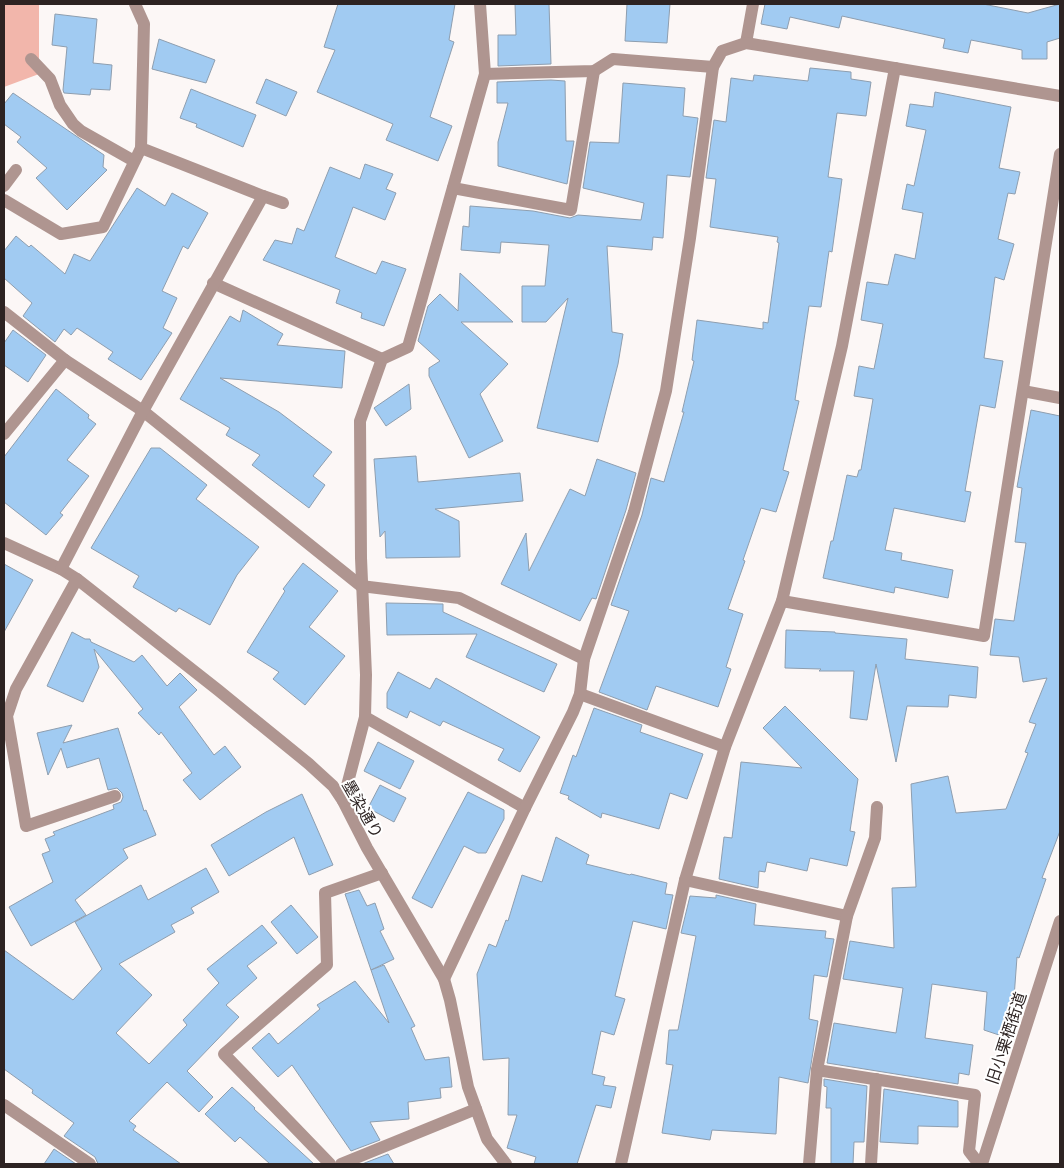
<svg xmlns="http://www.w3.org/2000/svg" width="1064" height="1168" font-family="Manrope,'Noto Sans JP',sans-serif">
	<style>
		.forest { fill: #f2b6ab }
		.building { fill: #a1cbf2; stroke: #8e9eaf }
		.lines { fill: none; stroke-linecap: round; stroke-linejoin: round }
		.minor { stroke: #af9590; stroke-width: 12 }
		.labels { text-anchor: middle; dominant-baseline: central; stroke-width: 4; stroke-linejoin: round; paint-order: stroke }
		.street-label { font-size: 16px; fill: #2d2322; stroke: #fff }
	</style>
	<rect width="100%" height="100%" fill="#fcf7f6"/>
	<path class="forest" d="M4 4H39V74L4 87Z"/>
	<g class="building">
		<path d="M338 4H455L449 40 454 42 430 117 452 126 438 161 386 140 393 124 317 92 335 50 324 47Z"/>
		<path d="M515 4H549L551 64 498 66V35H516Z"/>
		<path d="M627 4H670L667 43 625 41Z"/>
		<path d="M765 4H983L1028 13 1060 4V38L1047 42V59H1022V50L971 40 968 53 943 48 945 39 842 16 839 28 790 17 787 29 761 24Z"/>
		<path d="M55 14 97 19 93 63 112 65 110 90 91 89 90 95 64 93 63 90 67 47 52 45Z"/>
		<path d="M159 39 215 60 206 83 152 69Z"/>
		<path d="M810 68 851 72V79L871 82 866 116 837 113 828 177 842 179 832 252 829 251 821 307 809 306 795 400 799 401 783 470 789 472 776 512 761 508 743 560 745 561 728 609 743 614 726 667 731 669 718 707 656 686 647 710 599 692 629 611 611 605 642 515 651 478 664 482 684 412H682L694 361 692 360 697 320 763 329V322L768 323 779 243 777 242 778 237 710 227 716 179 706 178 714 120 726 122 731 78 753 81 754 75 808 81Z"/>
		<path d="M266 79 297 92 286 116 256 103Z"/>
		<path d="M551 80 565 81 566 141H574L567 184 498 166V142L508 103H497V82Z"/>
		<path d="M623 83 685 88 683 116 698 118 690 177 667 175 663 238 653 237 652 250 607 246 612 332 623 334 618 364 598 442 537 428 568 298 546 322H522V286H545L549 245 501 242 500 253 461 250 463 226 469 227 470 206 533 211 570 218 578 215 641 220 644 203 583 188 590 142 619 143Z"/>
		<path d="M191 89 256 115 243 147 196 127 197 124 180 118Z"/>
		<path d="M935 92 1011 107 999 168 1020 172 1015 194 1008 193 998 239 1014 244 1004 280 995 277 984 358 1003 361 995 408 980 405 965 491 971 492 965 522 894 508 885 550 902 553 901 560 953 570 948 598 895 587 894 593 823 578 831 541H833L847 475 857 477 859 470H861L873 399 854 396 859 366 874 369 883 324 861 320 867 282 888 285 895 254 915 259 923 213 902 209 907 184 914 186 926 130 906 126 910 104 933 107Z"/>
		<path d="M13 93 104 155 103 167 107 170 67 210 36 178 47 168 17 142 21 137 4 124V104Z"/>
		<path d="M365 164 393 174 386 189 396 193 385 220 353 207 335 257 376 274 382 261 406 269 384 326 361 318 362 313 336 303 340 290 263 260 275 240 292 244 297 228 304 231 330 167 360 179Z"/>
		<path d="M137 188 165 206 172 193 208 213 188 249 183 246 162 291 177 298 163 328 172 333 141 380 108 359 113 352 77 328 71 335 64 329 55 342 23 316 32 303 4 278V251L16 236 29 247 31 245 65 274 74 254 90 261Z"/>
		<path d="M460 273 513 322H461L508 364 480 394 503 441 469 458 429 376V368L440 361 418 341 428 306 440 294 458 311Z"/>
		<path d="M243 310 283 334 277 345 345 351 342 388 220 378 279 412 332 452 313 476 325 485 309 508 252 465 260 455 226 435 230 428 180 399 230 316 240 322Z"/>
		<path d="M13 330 46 355 28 382 4 365V343Z"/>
		<path d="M409 384 411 409 386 426 374 408Z"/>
		<path d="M56 389 89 415 88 418 96 424 67 460 89 476 60 513 63 515 46 535 4 502V457Z"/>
		<path d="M1031 410 1060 416V831L1042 878 1046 879 1019 958 1017 957 1011 1039 984 1030 987 992 932 984 925 1038 973 1045 969 1075 959 1073 958 1084 827 1063 834 1023 896 1033 903 988 843 979 850 941 894 948 892 888 916 887 911 784 948 776 956 813 1006 809 1028 753 1025 752 1036 724 1029 722 1047 678 1023 682 1019 657 990 655 995 619 1014 621 1026 543 1015 542 1022 488 1017 487Z"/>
		<path d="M151 448H160L207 485 196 499 259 547 237 575 210 625 179 608 176 612 133 587 139 576 91 548Z"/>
		<path d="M416 456 418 482 520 473 523 501 435 509 459 521 460 557 386 558 385 531 380 537 374 459Z"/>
		<path d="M597 459 636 473 626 510 596 599 592 598 580 621 501 584 526 533 529 571 570 489 585 496Z"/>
		<path d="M303 563 338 591 309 627 345 656 305 705 273 679 279 672 247 652 285 591 283 589Z"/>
		<path d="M4 564 33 580 4 632Z"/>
		<path d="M386 603 443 604V612L557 664 544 692 466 657 477 634 387 635Z"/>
		<path d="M786 630 835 632V633L907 639 905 659 978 667 976 698 949 695 948 707 907 706 896 762 876 664 867 720 850 718 854 671H819L821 669 785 668Z"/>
		<path d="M72 632 85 639H90L91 642 134 662 142 655 167 686 180 673 197 690 179 707 214 755 225 746 241 767 200 800 183 780 192 773 161 732 159 735 138 713 143 709 94 649 99 667 83 702 47 686Z"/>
		<path d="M398 672 430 689 436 678 540 737 520 772 498 760 504 749 443 721 440 726 410 711 407 718 387 708V693Z"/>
		<path d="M785 706 858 779 850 831 855 832 847 866 810 858 807 871 767 862 765 872 759 871 758 888 719 879 724 837 732 838 741 762 802 768 763 728Z"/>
		<path d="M594 708 642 725 640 732 703 754 687 799 670 793 659 829 602 813 601 818 568 799 569 796 560 793 573 755 576 757Z"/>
		<path d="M72 725 63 743 118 728 144 811 146 810 156 835 123 849 128 858 75 900 86 915 31 946 9 907 53 882 42 854 50 851 45 839 55 835 53 832 114 809 113 805 121 802 123 797 122 793 117 788 108 790 99 758 67 768 61 748 48 775 37 733Z"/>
		<path d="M378 742 414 761 400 789 364 771Z"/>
		<path d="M380 785 406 798 394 822 368 808Z"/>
		<path d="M468 792 504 810V819L486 853H478L464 846 432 908 412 898Z"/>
		<path d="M302 794 333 865 309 875 294 837 229 876 211 845 266 812Z"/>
		<path d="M556 837 589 855 586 864 630 875 631 874 667 883 665 894 673 895 666 929 633 921 615 996 625 999 614 1035 601 1031 592 1074 605 1077 603 1085 616 1087 611 1108 596 1105 577 1164H534L536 1157 507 1148 517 1115H508L509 1058 483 1060 477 974 489 944 496 947 506 920 508 921 522 875 542 882Z"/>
		<path d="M206 868 219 892 191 908 194 913 171 925 175 932 119 964 152 995 116 1033 149 1064 187 1025 183 1020 219 983 207 969 262 925 277 943 247 966 257 978 226 1005 239 1017 187 1071 213 1097 199 1112 167 1082 129 1121 136 1126 133 1130 181 1164H98L95 1157 64 1136 74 1123 32 1093 33 1090 4 1069V950L73 1000 102 969 75 922 141 885 148 900Z"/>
		<path d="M359 890 367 906 375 903 384 929 380 931 394 959 371 970 345 894Z"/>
		<path d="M716 895 756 904 754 925 826 931 825 938 834 939 827 977 814 975 809 1019 818 1021 808 1083 779 1077 776 1134 712 1130 710 1140 662 1133 673 1065 666 1064 669 1030H678L696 936 681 933 690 896 716 898Z"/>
		<path d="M291 905 318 937 297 954 271 922Z"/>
		<path d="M384 965 415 1026 411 1028 425 1060 449 1057 452 1087 440 1088 441 1098 408 1102 409 1119 370 1122 380 1140 351 1151 292 1065 278 1077 252 1048 269 1033 278 1044 320 1009 317 1005 355 981 389 1023 371 970Z"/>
		<path d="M824 1079 867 1086 864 1142H854L853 1164H831V1108H826L827 1087 824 1086Z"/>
		<path d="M232 1087 255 1108 254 1109 314 1164H270L240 1137 235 1142 205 1114Z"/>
		<path d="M884 1089 958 1101V1127L918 1126V1144L880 1142Z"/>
		<path d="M54 1149 76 1164H44Z"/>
		<path d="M388 1154 394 1164H362Z"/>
	</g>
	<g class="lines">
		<g class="minor">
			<path d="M746 43 753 4"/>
			<path d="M31 59 50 79 60 105 73 124 81 131 134 161"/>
			<path d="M485 74 594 71 613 59 713 67 722 51 746 43 1060 96"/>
			<path d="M4 186 16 170"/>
			<path d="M453 188 571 210 594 71"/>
			<path d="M263 196 283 203"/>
			<path d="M4 200 61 234 103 227 141 148"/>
			<path d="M213 283 382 359"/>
			<path d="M4 312 65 360 143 411 361 586 459 598 584 659"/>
			<path d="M1023 391 1060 398"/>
			<path d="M4 434 65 360"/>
			<path d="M4 543 61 569 77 579 218 690 309 764 333 786 343 801 367 848 444 979 450 1000 468 1087 487 1139 506 1164"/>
			<path d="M61 569 143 411 263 196 141 148 144 24 135 4"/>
			<path d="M77 579 16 689 7 716 26 826 115 796"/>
			<path d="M782 601 984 636 1060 154"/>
			<path d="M580 694 725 747"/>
			<path d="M365 717 525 808"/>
			<path d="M343 801 365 717 366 675 361 558 360 421 382 359 408 347 485 74 480 4"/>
			<path d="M685 880 847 916"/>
			<path d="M444 979 525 808 573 712 580 694 584 659 634 512 666 391 690 238 713 67"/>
			<path d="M817 1070 975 1095 969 1151 979 1164"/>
			<path d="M4 1105 90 1164"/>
			<path d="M330 1164 224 1054 327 965 325 893 382 873"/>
			<path d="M341 1164 476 1109"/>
			<path d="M621 1164 685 880 725 747 782 601 842 346 895 68"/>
			<path d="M809 1164 817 1070 847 916 875 838 877 807"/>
			<path d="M871 1164 876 1079"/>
			<path d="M982 1164 1060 921"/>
		</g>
	</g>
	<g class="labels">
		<g class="street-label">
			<text transform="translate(363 809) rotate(60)">墨染通り</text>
			<text transform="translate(1006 1038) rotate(-72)">旧小栗栖街道</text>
		</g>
	</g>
	<rect width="1064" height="1168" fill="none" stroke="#2d2322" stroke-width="10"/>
</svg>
